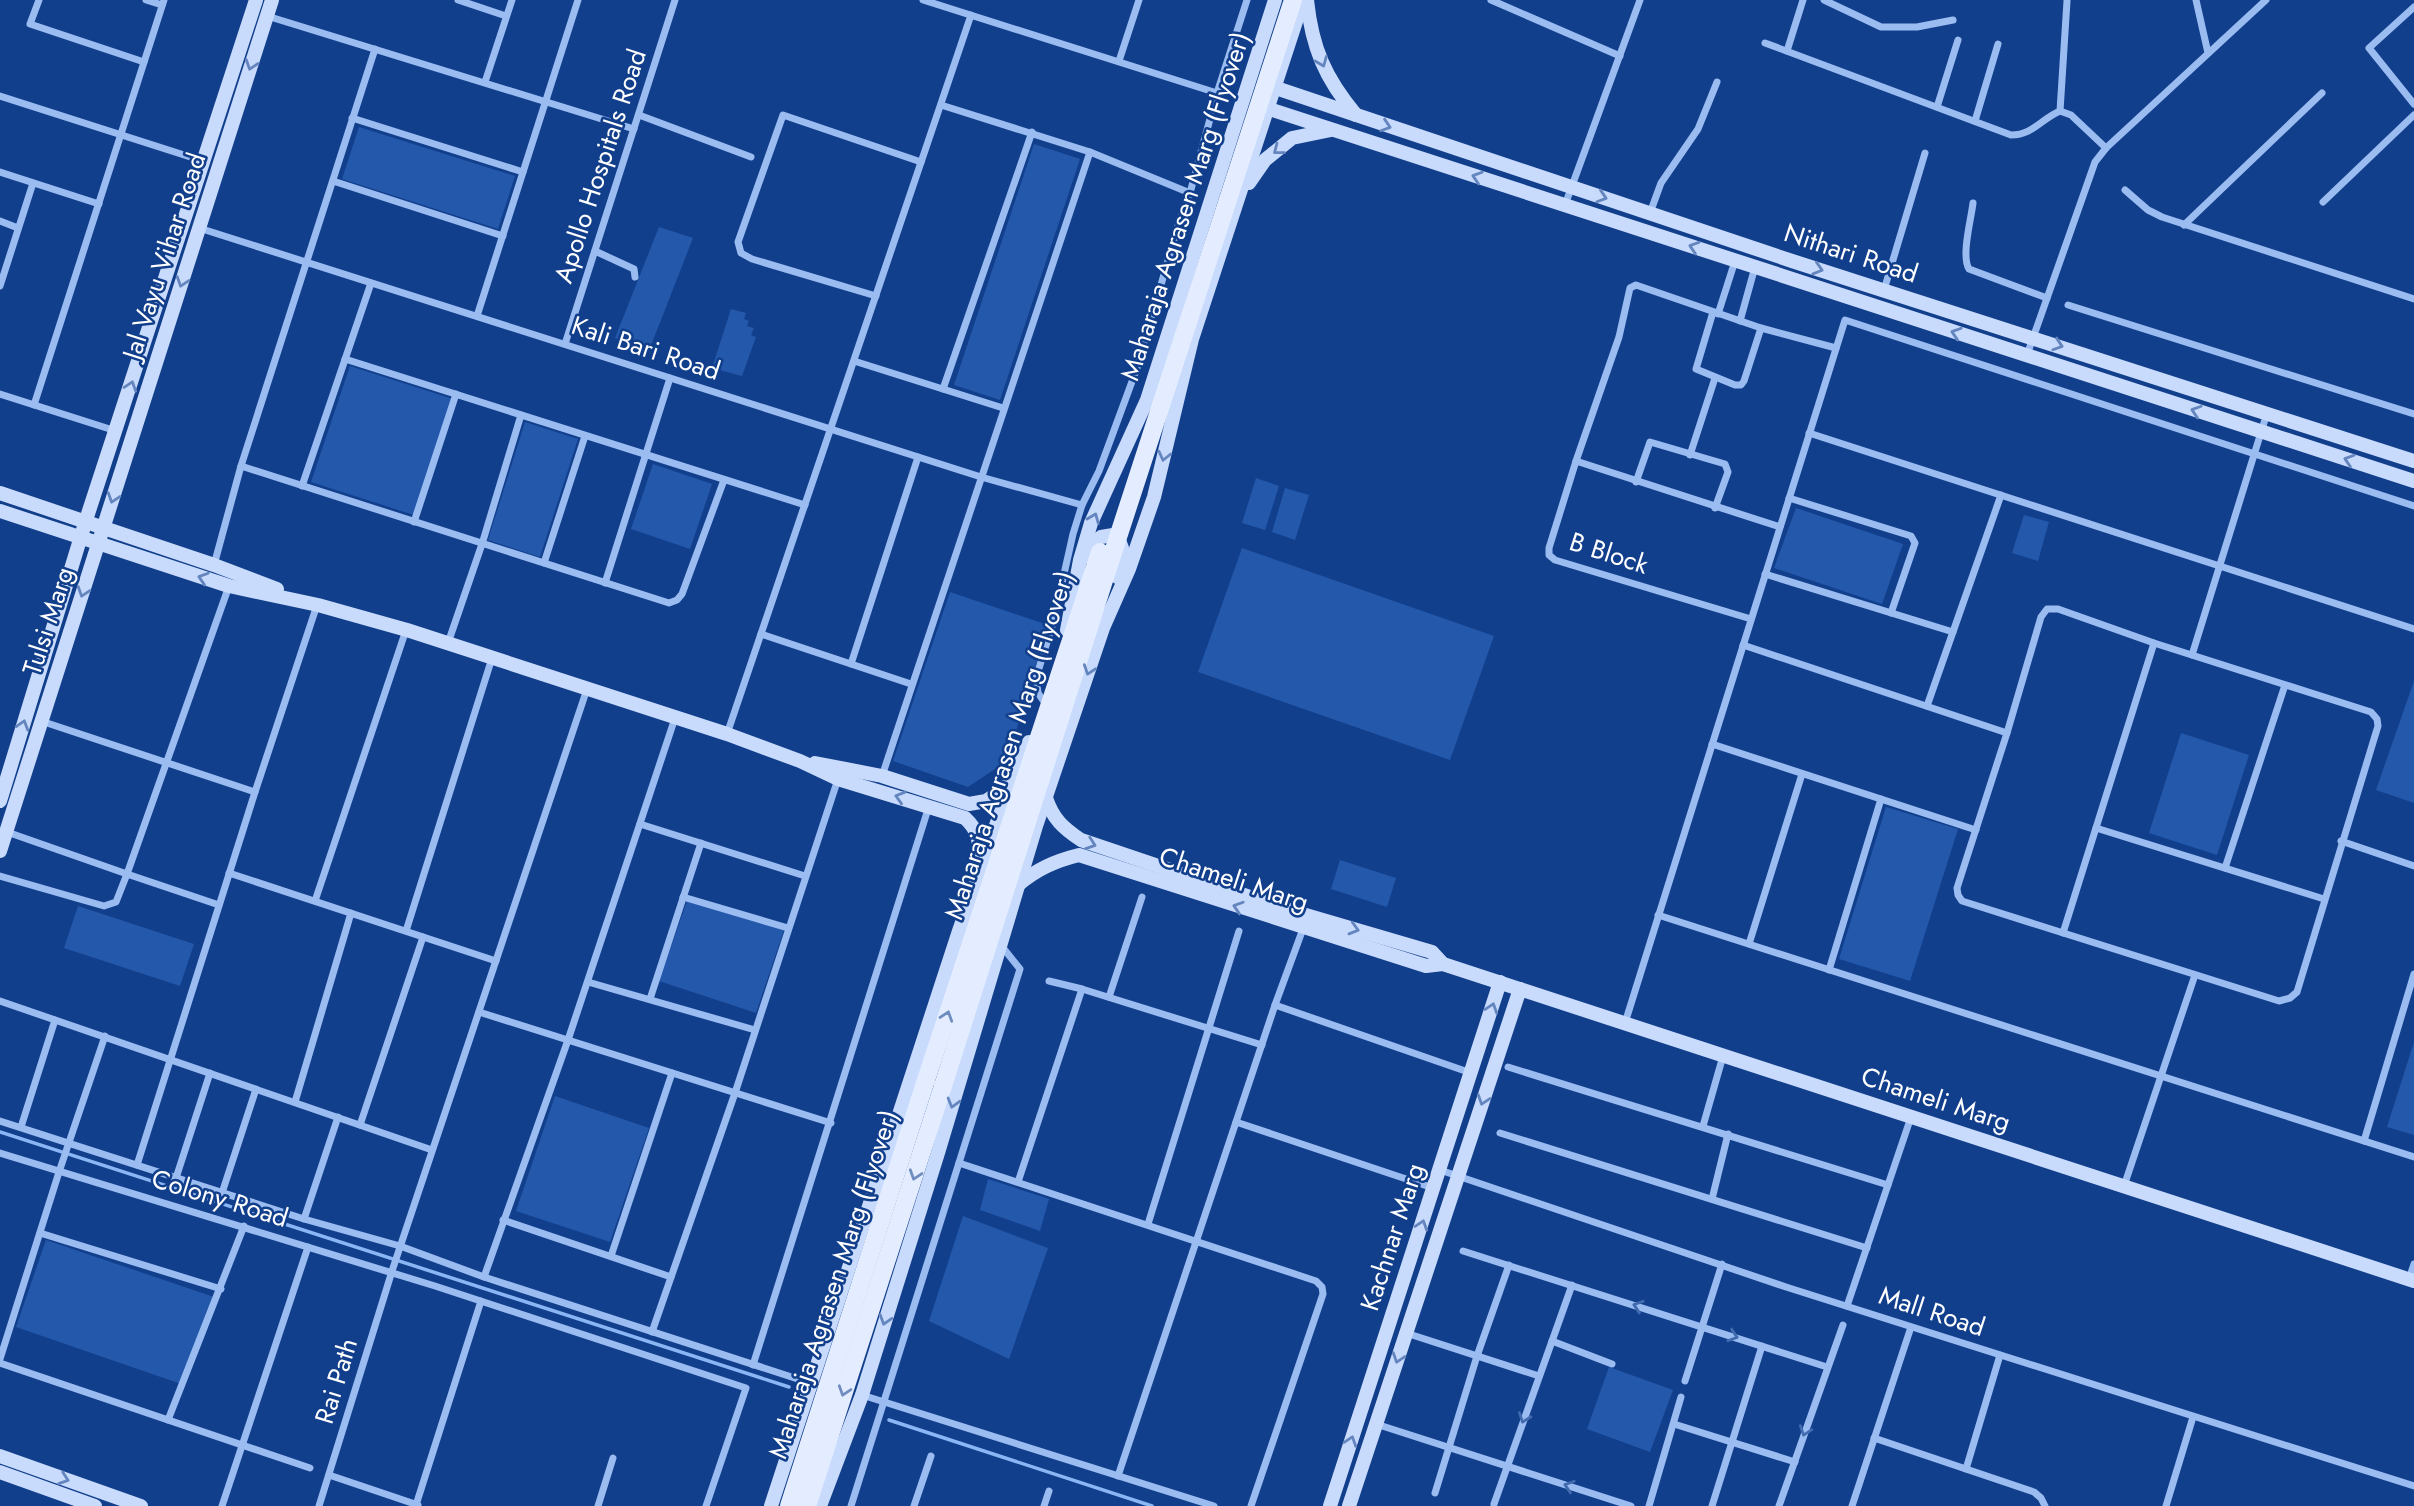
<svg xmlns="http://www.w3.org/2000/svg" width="2414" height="1506" font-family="Jost,sans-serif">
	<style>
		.green { fill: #2458ab }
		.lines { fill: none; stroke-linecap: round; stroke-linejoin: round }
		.stream { stroke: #8bb6f5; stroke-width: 3.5 }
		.street { stroke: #9abcf1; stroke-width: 7 }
		.secondary { stroke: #c8dbfc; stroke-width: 14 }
		.primary { stroke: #e4edff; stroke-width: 18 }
		.primary-bridge { stroke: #e4edff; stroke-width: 18 }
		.oneway { stroke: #6485be }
		.oneway2 { stroke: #708dc0 }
		.oneway3 { stroke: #426baf }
		.labels { text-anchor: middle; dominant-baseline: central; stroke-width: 5; stroke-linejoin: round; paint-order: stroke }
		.street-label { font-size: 26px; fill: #fff; stroke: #123f8c }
	</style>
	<rect width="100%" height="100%" fill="#123f8c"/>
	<g class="green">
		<path d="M359 127 515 176 498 229 342 179Z"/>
		<path d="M1034 144 1080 159 1000 400 954 385Z"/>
		<path d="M659 227 693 238 650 348 615 338Z"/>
		<path d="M731 309 746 313 744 319 749 321 747 326 754 328 751 335 756 337 742 376 712 368Z"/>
		<path d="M350 366 453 399 414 515 311 482Z"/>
		<path d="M525 422 578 439 540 557 488 540Z"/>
		<path d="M653 464 712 484 690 549 631 529Z"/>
		<path d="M1256 478 1279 486 1265 530 1242 523Z"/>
		<path d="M1285 488 1309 495 1295 540 1272 532Z"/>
		<path d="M1796 508 1903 544 1882 604 1774 568Z"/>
		<path d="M2024 515 2049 522 2038 561 2012 553Z"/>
		<path d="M1242 548 1494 636 1450 760 1198 672Z"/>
		<path d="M950 592 1048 625 1007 761 968 787 893 761Z"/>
		<path d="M2414 681V803L2376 790Z"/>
		<path d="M2181 733 2249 755 2217 855 2149 833Z"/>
		<path d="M1886 807 1958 829 1910 981 1839 959Z"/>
		<path d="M1340 860 1396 878 1387 907 1331 889Z"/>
		<path d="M688 898 784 930 756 1013 659 981Z"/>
		<path d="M78 906 194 944 180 986 64 948Z"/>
		<path d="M2414 1042V1135L2387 1127Z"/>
		<path d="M555 1096 649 1128 610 1242 516 1211Z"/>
		<path d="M988 1179 1049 1199 1040 1231 980 1210Z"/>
		<path d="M963 1216 1048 1248 1009 1359 929 1321Z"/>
		<path d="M46 1240 214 1297 184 1385 16 1327Z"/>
		<path d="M1609 1367 1673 1390 1650 1452 1587 1429Z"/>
	</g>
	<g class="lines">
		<g class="stream">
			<path d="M0 1132 789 1387"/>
			<path d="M889 1420 1152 1506"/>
		</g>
		<g class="street">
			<path d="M39 0 30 24 144 62"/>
			<path d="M146 0 162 5"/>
			<path d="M458 0 506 16"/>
			<path d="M923 0 1217 93"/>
			<path d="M1491 0 1620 56"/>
			<path d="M1824 0 1881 27H1917L1953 20"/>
			<path d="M2196 0 2208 53"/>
			<path d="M2414 7 2369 48 2414 104"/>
			<path d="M267 16 634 129"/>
			<path d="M1765 43 2011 135C2033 135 2041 119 2060 111L2071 115 2106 148"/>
			<path d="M1787 51 1803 0"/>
			<path d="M1119 61 1139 0"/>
			<path d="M485 82 512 0"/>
			<path d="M0 96 206 162"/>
			<path d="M941 105 1090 152 1190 193"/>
			<path d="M1937 107 1958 40"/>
			<path d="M2060 111 2067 1"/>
			<path d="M639 115 751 157"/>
			<path d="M352 118 523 172"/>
			<path d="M1975 121 1998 44"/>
			<path d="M0 172 99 204"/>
			<path d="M333 181 503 236"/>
			<path d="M2125 190 2148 210 2162 217 2414 299"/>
			<path d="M2323 202 2414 115"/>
			<path d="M1973 203C1971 220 1961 256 1969 269L2047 298"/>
			<path d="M1565 205 1640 0"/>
			<path d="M1650 213 1661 183 1698 129 1717 82"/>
			<path d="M0 221 18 228"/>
			<path d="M2184 225 2322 93"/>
			<path d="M199 228 981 477 1082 505"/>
			<path d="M595 251 634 269 635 277"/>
			<path d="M0 286 33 183"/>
			<path d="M1884 290 1925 153"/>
			<path d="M876 296 752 259 741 253 738 242 783 115 921 162"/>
			<path d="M2068 305 2414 414"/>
			<path d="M1713 312 1696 369 1735 385H1741L1744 381 1761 328"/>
			<path d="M1718 314 1735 261"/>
			<path d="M477 316 578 0"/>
			<path d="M1740 321 1755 267"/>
			<path d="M565 344 675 0"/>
			<path d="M2027 355 2095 162 2106 148 2266 0"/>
			<path d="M345 359 805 505"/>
			<path d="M854 361 1003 408"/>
			<path d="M943 389 1032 132"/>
			<path d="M0 394 116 431"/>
			<path d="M34 405 164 0"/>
			<path d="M1809 433 2414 629"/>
			<path d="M1690 455 1715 378"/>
			<path d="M1576 461 1780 527"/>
			<path d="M241 466 669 603 677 600 682 594 724 480"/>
			<path d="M1636 482 1650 442 1725 464 1728 472 1715 508"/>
			<path d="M302 486 371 283"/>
			<path d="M1789 498 1911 536 1915 543 1891 613"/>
			<path d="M414 522 456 394"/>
			<path d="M544 563 585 436"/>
			<path d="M214 565 241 466 375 49"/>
			<path d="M1765 574 1953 632"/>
			<path d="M605 583 670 378"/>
			<path d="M2047 609H2058L2154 643 2371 712 2377 719 2378 726 2297 992 2290 998 2279 1001 1962 901 1958 895 1957 888 2007 733 2041 617Z"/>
			<path d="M1751 619 1555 560 1549 555V548L1576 461 1619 337 1630 288 1636 285 1761 328 1836 348"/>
			<path d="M761 634 911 684"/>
			<path d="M448 643 482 544 521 415"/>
			<path d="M1743 645 2007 733"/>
			<path d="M2192 655 2267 413"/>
			<path d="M851 664 918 457"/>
			<path d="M1045 703 1038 693 1036 678 1053 623 1073 534 1082 505 1099 471 1137 368 1178 226 1190 193 1217 93 1247 0"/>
			<path d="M1927 706 2001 495"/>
			<path d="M41 721 255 792"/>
			<path d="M727 734 971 15"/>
			<path d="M1712 744 1976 830"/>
			<path d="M882 776 1090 152"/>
			<path d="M640 824 805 876"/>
			<path d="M2096 828 2324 899"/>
			<path d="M7 832 127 874 229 586"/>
			<path d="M2341 841 2414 866"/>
			<path d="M2225 868 2285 685"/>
			<path d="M229 873 496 961"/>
			<path d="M0 876 104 906 116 902 127 874 219 905"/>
			<path d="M683 897 788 928"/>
			<path d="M315 901 406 630"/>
			<path d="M1658 915 2414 1157"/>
			<path d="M406 931 492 658"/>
			<path d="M2063 933 2154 643"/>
			<path d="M1749 944 1802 774"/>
			<path d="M1829 970 1881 799"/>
			<path d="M1049 981 1082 989 1262 1045"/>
			<path d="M588 982 755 1030"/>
			<path d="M1109 997 1142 897"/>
			<path d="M650 999 701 843"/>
			<path d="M0 1001 432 1150"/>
			<path d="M1275 1005 1471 1073"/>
			<path d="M479 1012 831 1123"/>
			<path d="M1625 1023 1845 320 2414 506"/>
			<path d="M1508 1067 1888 1185"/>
			<path d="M295 1102 351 913"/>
			<path d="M0 1121 304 1219 400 1246 484 1277 810 1383"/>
			<path d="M1236 1122 1433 1188"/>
			<path d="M360 1125 423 937"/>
			<path d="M1703 1126 1723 1056"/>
			<path d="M21 1127 55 1020"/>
			<path d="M1500 1133 1867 1248"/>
			<path d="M2364 1141 2414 974"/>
			<path d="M0 1153 435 1286 746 1388 706 1506"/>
			<path d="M959 1163 1316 1281 1322 1287 1323 1294 1251 1506"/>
			<path d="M137 1165 255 792 317 605"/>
			<path d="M1440 1170 1786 1287 2414 1486"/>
			<path d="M176 1178 210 1073"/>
			<path d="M1018 1182 1082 989"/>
			<path d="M2124 1186 2195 975"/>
			<path d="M222 1193 256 1089"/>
			<path d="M1712 1199 1728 1134"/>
			<path d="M304 1219 338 1117"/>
			<path d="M503 1220 671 1277"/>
			<path d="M1148 1224 1239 931"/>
			<path d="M40 1233 221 1289"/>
			<path d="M1463 1251 1827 1367"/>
			<path d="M611 1256 672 1073"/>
			<path d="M484 1277 568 1040 675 718"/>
			<path d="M2409 1279 2414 1264"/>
			<path d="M1847 1306 1911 1117"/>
			<path d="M652 1332 735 1093 838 779"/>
			<path d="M1406 1333 1539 1376"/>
			<path d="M1552 1341 1612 1364"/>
			<path d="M0 1359 59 1172 105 1036"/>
			<path d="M0 1363 310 1468"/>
			<path d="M753 1365 929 806"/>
			<path d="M1685 1381 1722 1264"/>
			<path d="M862 1395 1214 1506"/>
			<path d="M168 1420 244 1226"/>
			<path d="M1376 1424 1631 1506"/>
			<path d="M1674 1424 1795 1462"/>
			<path d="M1874 1438 2034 1492 2041 1498 2045 1506"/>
			<path d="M1966 1469 2000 1355"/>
			<path d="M329 1475 418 1505"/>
			<path d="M1118 1476 1275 1005 1304 926"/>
			<path d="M1435 1493 1477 1356 1509 1265"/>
			<path d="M1494 1504 1572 1285"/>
			<path d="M416 1505 481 1301"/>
			<path d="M222 1506 308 1247"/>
			<path d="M319 1506 393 1268 587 689"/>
			<path d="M598 1506 613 1458"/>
			<path d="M851 1506 1020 969 1000 944"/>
			<path d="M914 1506 931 1456"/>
			<path d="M1044 1506 1049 1491"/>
			<path d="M1649 1506 1681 1397"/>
			<path d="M1712 1506 1762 1346"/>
			<path d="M1779 1506 1843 1325"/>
			<path d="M1852 1506 1911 1327"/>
			<path d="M2166 1506 2193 1417"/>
		</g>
		<g class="secondary">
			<path d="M1307 0C1312 48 1325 78 1356 115"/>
			<path d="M1267 85 1792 261 2414 461"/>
			<path d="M1260 106 2414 481"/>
			<path d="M1249 183 1265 160 1292 138 1331 130"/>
			<path d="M0 493 214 565 277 589"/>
			<path d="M0 511 229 586 318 605 407 630 727 734 800 761 838 779 965 818C978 830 980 841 979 859"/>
			<path d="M1092 560 1097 540 1101 537 1113 535C1128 547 1122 560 1117 577"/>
			<path d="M1067 630 1080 560 1091 523 1147 400 1275 0"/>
			<path d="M815 763 882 776 969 804 986 801 1003 790 1012 780"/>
			<path d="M1046 798C1053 819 1063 828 1081 840L1292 911 1432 952 1443 964"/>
			<path d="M0 801 86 520 256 0"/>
			<path d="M0 851 272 0"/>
			<path d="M1018 885C1037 869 1055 861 1079 855L1426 966 1443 964 2414 1281"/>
			<path d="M0 1456 141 1506"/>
			<path d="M0 1472 95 1506"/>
			<path d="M771 1506 959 931 1000 814 1029 742"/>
			<path d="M820 1506 862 1395 938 1153 1036 826 1103 628 1129 569 1154 497 1192 339 1303 0"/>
			<path d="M1330 1506 1500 982"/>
			<path d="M1349 1506 1520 989"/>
		</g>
		<g class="primary">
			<path d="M789 1506 926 1080"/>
			<path d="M807 1506 943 1086"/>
		</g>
		<g class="primary-bridge">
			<path d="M926 1080 1100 552"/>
			<path d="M943 1086 1106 574 1293 0"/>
		</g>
	</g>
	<defs><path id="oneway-chevron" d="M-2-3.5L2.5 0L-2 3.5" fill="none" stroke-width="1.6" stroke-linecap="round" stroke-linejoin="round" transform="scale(1.75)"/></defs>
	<g class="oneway">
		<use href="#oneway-chevron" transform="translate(1322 62) rotate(68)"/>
		<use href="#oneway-chevron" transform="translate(251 65) rotate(108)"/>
		<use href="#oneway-chevron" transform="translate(1386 126) rotate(18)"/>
		<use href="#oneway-chevron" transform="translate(1278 150) rotate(142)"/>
		<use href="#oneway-chevron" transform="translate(1477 177) rotate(-162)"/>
		<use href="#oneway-chevron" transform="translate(1602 197) rotate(18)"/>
		<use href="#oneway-chevron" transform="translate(1694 247) rotate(-162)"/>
		<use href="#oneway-chevron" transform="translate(1818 269) rotate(17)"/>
		<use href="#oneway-chevron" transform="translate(182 282) rotate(108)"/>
		<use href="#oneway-chevron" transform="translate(1956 333) rotate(-162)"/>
		<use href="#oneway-chevron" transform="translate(2058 345) rotate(18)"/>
		<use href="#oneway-chevron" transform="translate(131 386) rotate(-72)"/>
		<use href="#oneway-chevron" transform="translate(2196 411) rotate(-162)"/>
		<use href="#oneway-chevron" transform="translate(1164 456) rotate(103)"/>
		<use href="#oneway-chevron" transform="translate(2349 460) rotate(-162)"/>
		<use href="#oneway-chevron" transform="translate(113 498) rotate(108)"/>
		<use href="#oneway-chevron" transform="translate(1094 518) rotate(-68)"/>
		<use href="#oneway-chevron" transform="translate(203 578) rotate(-162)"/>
		<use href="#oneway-chevron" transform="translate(83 592) rotate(108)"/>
		<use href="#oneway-chevron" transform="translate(1089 670) rotate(109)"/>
		<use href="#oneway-chevron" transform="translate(23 725) rotate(-73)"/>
		<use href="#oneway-chevron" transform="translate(900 797) rotate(-163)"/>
		<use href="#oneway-chevron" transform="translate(1091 844) rotate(19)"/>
		<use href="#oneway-chevron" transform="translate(1238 907) rotate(-162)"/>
		<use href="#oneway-chevron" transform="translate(1354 929) rotate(16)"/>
		<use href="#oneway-chevron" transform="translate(1492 1008) rotate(-72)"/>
		<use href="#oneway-chevron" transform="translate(1483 1100) rotate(108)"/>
		<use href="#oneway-chevron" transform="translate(953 1103) rotate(106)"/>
		<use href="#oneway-chevron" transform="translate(1422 1225) rotate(-72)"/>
		<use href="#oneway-chevron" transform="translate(885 1320) rotate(107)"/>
		<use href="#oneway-chevron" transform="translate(1398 1358) rotate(108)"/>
		<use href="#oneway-chevron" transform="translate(1351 1441) rotate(-72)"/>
		<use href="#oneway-chevron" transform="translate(64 1479) rotate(19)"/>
	</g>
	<g class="oneway2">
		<use href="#oneway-chevron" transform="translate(947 1016) rotate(-72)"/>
		<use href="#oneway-chevron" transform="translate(915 1175) rotate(108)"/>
		<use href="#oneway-chevron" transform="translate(844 1391) rotate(108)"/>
	</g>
	<g class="oneway3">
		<use href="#oneway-chevron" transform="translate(1638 1306) rotate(-162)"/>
		<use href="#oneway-chevron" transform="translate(1733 1336) rotate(18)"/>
		<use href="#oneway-chevron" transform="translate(1524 1418) rotate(110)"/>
		<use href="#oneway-chevron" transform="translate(1805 1431) rotate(109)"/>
		<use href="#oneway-chevron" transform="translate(1569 1486) rotate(-162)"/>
	</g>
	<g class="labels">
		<g class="street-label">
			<text transform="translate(600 166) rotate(-72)">Apollo Hospitals Road</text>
			<text transform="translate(1185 206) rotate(-72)">Maharaja Agrasen Marg (Flyover)</text>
			<text transform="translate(1851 253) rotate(18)">Nithari Road</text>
			<text transform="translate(164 256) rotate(-72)">Jal Vayu Vihar Road</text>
			<text transform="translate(646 348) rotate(18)">Kali Bari Road</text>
			<text transform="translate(1609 553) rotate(18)">B Block</text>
			<text transform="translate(48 621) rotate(-72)">Tulsi Marg</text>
			<text transform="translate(1009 745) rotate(-72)">Maharaja Agrasen Marg (Flyover)</text>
			<text transform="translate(1234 879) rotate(18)">Chameli Marg</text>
			<text transform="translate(1936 1099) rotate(18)">Chameli Marg</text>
			<text transform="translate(220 1198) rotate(17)">Colony Road</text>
			<text transform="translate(1392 1237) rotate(-72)">Kachnar Marg</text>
			<text transform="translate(833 1284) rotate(-72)">Maharaja Agrasen Marg (Flyover)</text>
			<text transform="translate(1932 1311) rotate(18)">Mall Road</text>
			<text transform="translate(336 1381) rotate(-73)">Rai Path</text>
		</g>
	</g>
</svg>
